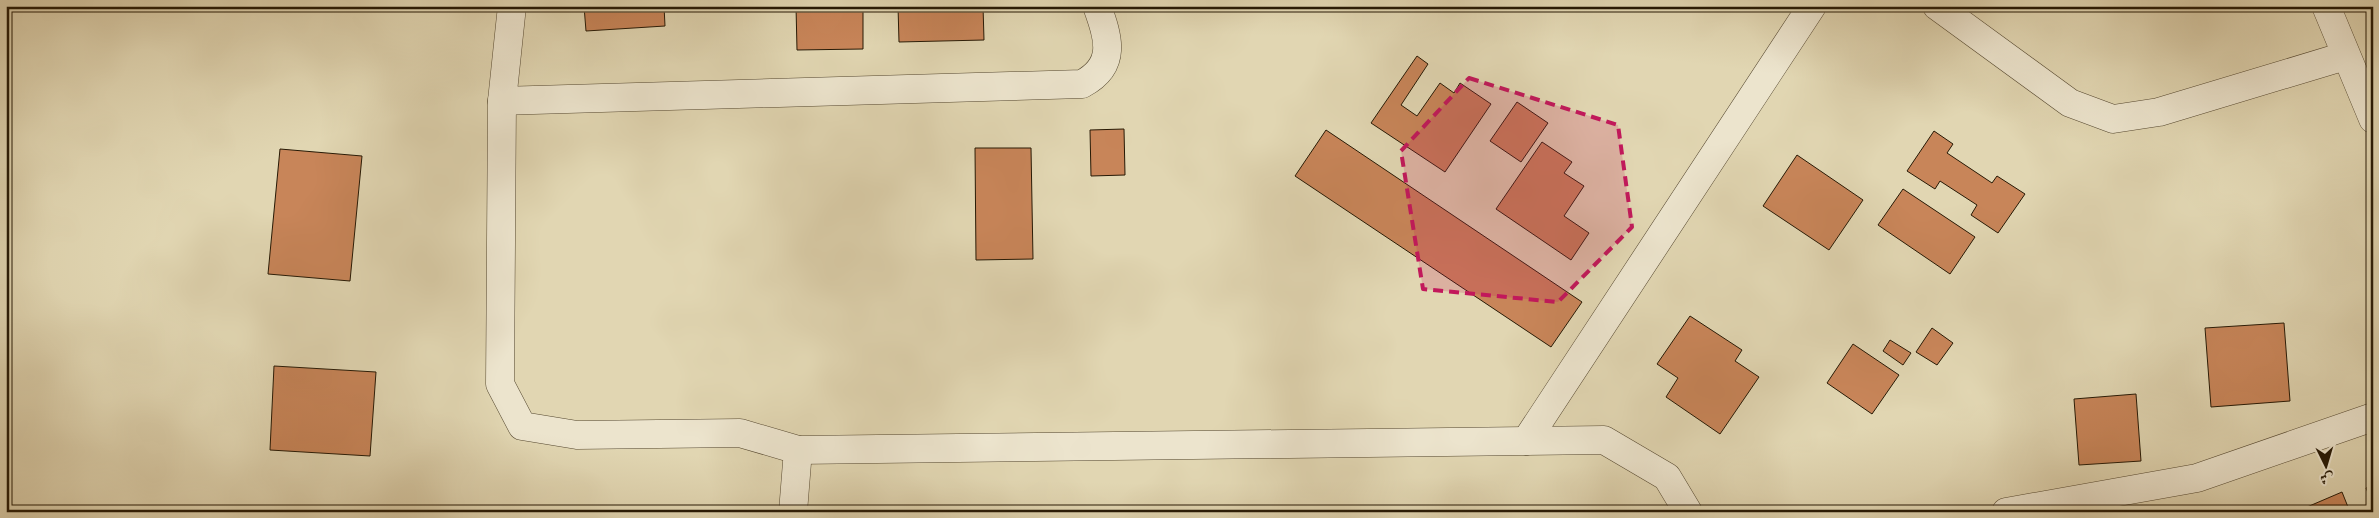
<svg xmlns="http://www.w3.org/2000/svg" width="2379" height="518" font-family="'Libre Bodoni',Amiri,serif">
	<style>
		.building { fill: #c88559; stroke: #261905 }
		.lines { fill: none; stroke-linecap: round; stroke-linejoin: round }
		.minor-casing { stroke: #554830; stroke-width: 29 }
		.minor { stroke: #ece4cd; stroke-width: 28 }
		.marked { fill: #c2185b; fill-opacity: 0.2; stroke: #c2185b; stroke-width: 4; stroke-dasharray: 10 6; stroke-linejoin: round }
	</style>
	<rect width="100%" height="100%" fill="#e1d6b2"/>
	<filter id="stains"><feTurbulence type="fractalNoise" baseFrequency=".004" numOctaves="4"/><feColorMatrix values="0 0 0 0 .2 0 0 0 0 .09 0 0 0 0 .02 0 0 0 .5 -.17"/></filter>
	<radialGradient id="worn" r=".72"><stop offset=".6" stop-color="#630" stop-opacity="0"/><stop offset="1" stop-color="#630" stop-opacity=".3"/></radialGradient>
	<g class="building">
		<path d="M584 6H664L665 26 586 31Z"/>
		<path d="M796 6H863V49L797 50Z"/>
		<path d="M898 6H983L984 40 899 42Z"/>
		<path d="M1417 56 1428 64 1401 105 1417 116 1440 83 1454 93 1460 83 1491 104 1445 172 1371 123Z"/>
		<path d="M1517 102 1548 123 1521 162 1490 141Z"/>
		<path d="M1124 129 1125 175 1091 176 1090 130Z"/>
		<path d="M1326 130 1582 302 1551 347 1295 176Z"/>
		<path d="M1934 131 1953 144 1947 153 1992 183 1997 176 2025 194 1998 233 1971 215 1977 205 1940 181 1935 189 1907 171Z"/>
		<path d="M1542 142 1572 162 1564 173 1584 186 1564 216 1589 233 1571 260 1496 209Z"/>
		<path d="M975 148H1031L1033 259 976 260Z"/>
		<path d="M280 149 362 156 350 281 268 274Z"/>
		<path d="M1797 155 1863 200 1829 250 1763 206Z"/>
		<path d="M1903 189 1975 237 1950 274 1878 225Z"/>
		<path d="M1690 316 1742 350 1735 361 1759 377 1720 434 1666 397 1678 378 1657 364Z"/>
		<path d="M2284 323 2290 401 2211 407 2205 328Z"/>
		<path d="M1932 328 1953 343 1937 365 1916 352Z"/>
		<path d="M1890 340 1911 353 1903 365 1883 351Z"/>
		<path d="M1853 344 1899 375 1872 414 1827 383Z"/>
		<path d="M274 366 376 372 370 456 270 450Z"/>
		<path d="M2136 394 2141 461 2079 465 2074 399Z"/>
		<path d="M2373 485V505L2366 488Z"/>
		<path d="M2342 492 2350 512H2301L2300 510Z"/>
	</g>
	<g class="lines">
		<g class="minor-casing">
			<g id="minor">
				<path d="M512 6 502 101 500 384 522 426 577 435 740 433 798 450 1604 440 1667 477 1688 512"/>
				<path d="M1937 6 2070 103 2113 119 2159 112 2345 56"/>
				<path d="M2326 6 2373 119"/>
				<path d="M502 101 1082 84C1118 65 1108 37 1097 6"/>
				<path d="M1526 441 1812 6"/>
				<path d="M793 512 798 450"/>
				<path d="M2006 512 2197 478 2373 417"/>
			</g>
		</g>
		<use href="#minor" class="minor"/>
	</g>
	<path class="marked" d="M1469 78 1618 125 1632 227 1558 302 1423 289 1401 151Z"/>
	<rect width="2379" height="518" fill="none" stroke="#e1d6b2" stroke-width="25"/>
	<rect x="8" y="8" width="2364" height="503" fill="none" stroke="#261905" stroke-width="2.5"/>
	<rect x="12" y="12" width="2354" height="493" fill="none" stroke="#261905"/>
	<g transform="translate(2326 466) rotate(175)" stroke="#ece4cd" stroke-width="4" paint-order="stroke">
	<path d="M0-4L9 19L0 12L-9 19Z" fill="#261905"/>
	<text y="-8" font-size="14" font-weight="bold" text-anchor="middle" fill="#261905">ش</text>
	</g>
	<rect width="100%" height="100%" filter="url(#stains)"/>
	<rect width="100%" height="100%" fill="url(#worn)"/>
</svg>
